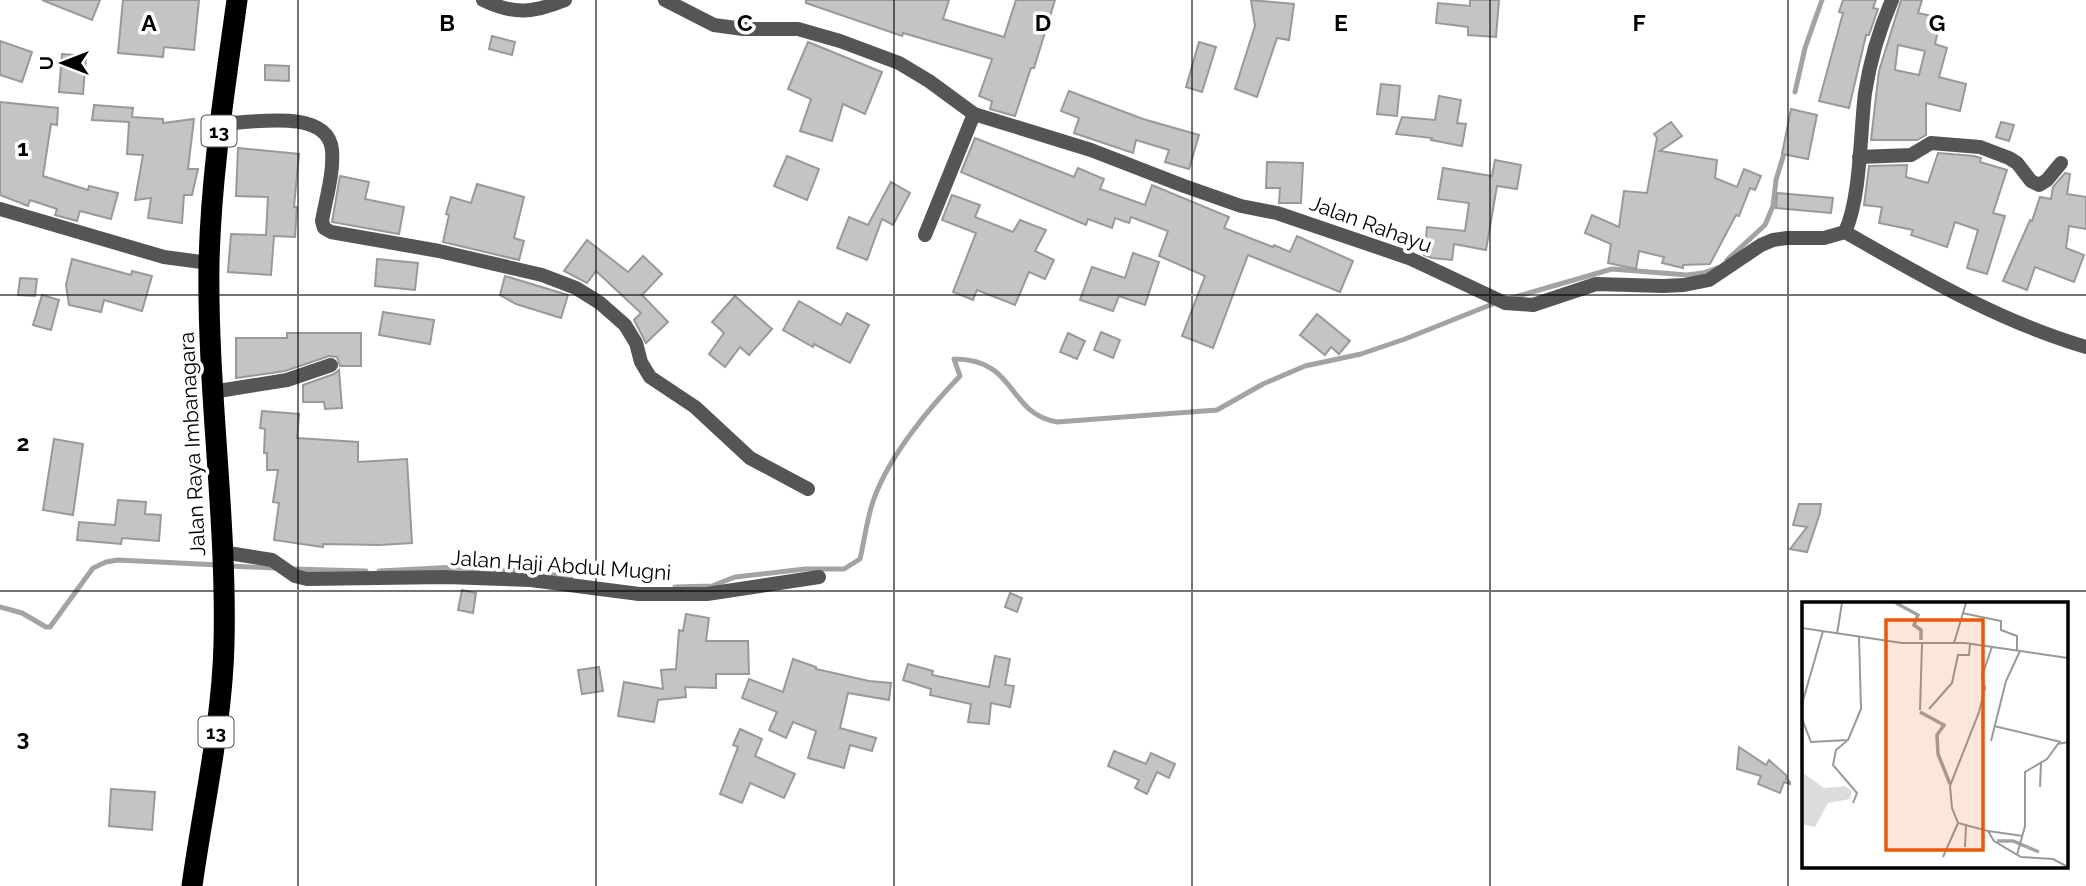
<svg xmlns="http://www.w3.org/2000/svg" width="2086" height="886" font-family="Raleway,sans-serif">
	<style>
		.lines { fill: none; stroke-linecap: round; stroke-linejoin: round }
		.stream { stroke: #a3a3a3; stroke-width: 5 }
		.building { fill: #c4c4c4; stroke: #999; stroke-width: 2; fill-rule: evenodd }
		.street { stroke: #555; stroke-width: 14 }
		.highway { stroke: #000; stroke-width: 21 }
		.grid { fill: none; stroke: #000; stroke-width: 2; stroke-opacity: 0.55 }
		.labels { text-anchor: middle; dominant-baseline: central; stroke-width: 7; stroke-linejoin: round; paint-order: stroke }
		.shield { fill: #fff; stroke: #4c4c4c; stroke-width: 2 }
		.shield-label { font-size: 19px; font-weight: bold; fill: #000 }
		.street-label { font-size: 21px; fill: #000; stroke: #fff }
		.inset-river { fill: none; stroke: #a3a3a3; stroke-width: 3.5 }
		.inset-road { fill: none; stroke: #999; stroke-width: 2 }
		.view { fill: #e8590c; fill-opacity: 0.15; stroke: #e8590c; stroke-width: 3.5 }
		.inset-edge { fill: none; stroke: #000; stroke-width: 3.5 }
		.grid-label { font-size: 23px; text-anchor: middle; font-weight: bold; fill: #000; stroke: #fff; stroke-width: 7; stroke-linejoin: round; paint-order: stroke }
	</style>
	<rect width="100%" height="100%" fill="#fff"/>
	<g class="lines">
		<g class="stream">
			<path d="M1795 92 1805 48 1822 0"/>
			<path d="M1727 260 1765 225 1773 206 1776 180 1783 157"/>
			<path d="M1508 299 1612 269 1687 275 1703 273 1717 268"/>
			<path d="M229 566 275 568"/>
			<path d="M292 569 366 571"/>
			<path d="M379 571 457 567 495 571 532 570 571 579"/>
			<path d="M675 587 712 586 735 577 805 569H844L860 559C865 538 867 516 875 496 891 454 929 408 960 376L954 359C1018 359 1006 413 1057 422L1217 410 1263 384 1305 366 1361 354 1405 339 1495 303"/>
			<path d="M0 607 22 613 46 627H50L93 568 106 562 118 560 219 565"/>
		</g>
	</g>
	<g class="building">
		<path d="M42 0H100L92 20Z"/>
		<path d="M123 0H199L194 50 164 47 163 57 118 53Z"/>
		<path d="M806 0H949L943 19 1004 37 1016 0H1055L1034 68H1031L1015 116 990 109 992 101 979 96 992 59 903 33 902 36 806 3Z"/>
		<path d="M1251 0 1294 4 1289 40 1277 38 1257 97 1235 89 1255 26Z"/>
		<path d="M1470 0H1499L1496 37 1468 35V27L1436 23 1438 3 1470 6Z"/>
		<path d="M1843 0H1876L1873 8 1878 9 1869 35H1866L1849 108 1819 101 1843 13 1839 12Z"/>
		<path d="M1901 0H1922L1918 13 1941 18 1935 44 1947 48 1939 77 1966 84 1960 111 1926 103V135L1917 140H1871L1879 71ZM1898 45 1925 51 1919 75 1895 70Z"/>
		<path d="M492 36 515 42 512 55 489 49Z"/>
		<path d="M0 41 32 52 22 82 0 75Z"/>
		<path d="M808 42 882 72 865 114 843 104 832 141 800 131 811 99 788 89Z"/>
		<path d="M1199 42 1216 47 1202 92 1186 87Z"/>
		<path d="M62 54 86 56 83 94 59 92Z"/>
		<path d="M265 65 289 66V81L265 80Z"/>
		<path d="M1381 84 1400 86 1397 116 1377 114Z"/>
		<path d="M1069 91 1143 119 1199 135 1189 169 1165 162 1169 150 1136 140 1133 153 1074 133 1079 118 1061 111Z"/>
		<path d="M1439 96 1461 100 1457 123 1466 124 1462 146 1431 140 1432 138 1396 134 1402 117 1435 120Z"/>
		<path d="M0 102 58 108 57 125 51 124 43 176 88 190 89 186 118 193 111 219 80 211 77 221 55 215 57 209 30 200 28 206 0 195Z"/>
		<path d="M94 105 133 108 132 117 163 119V123L194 119 188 169H198L192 195H184L182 223 148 218 151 198 135 200 143 155 127 154 129 122 92 120Z"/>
		<path d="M1791 109 1817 115 1808 159 1782 154Z"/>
		<path d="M1671 122 1682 136 1660 151 1717 160 1715 178 1737 187 1744 169 1761 176 1755 190 1750 188 1739 216 1736 215 1710 264 1683 265V268L1662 263 1664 257 1639 251 1636 269 1608 263 1611 244 1585 233 1592 215 1619 227 1624 191 1647 193 1657 138 1654 134Z"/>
		<path d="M2001 122 2014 125 2009 141 1996 137Z"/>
		<path d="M975 138 1074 177 1078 168 1104 179 1100 189 1145 205 1152 185 1229 217 1224 228 1273 247 1274 245 1290 252 1297 236 1353 261 1340 292 1248 255 1213 348 1182 336 1205 276 1159 256 1168 231 1131 217 1129 223 1115 218 1112 228 1088 219 1086 225 961 172Z"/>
		<path d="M238 148 299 154 294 207H297L295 237 274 236 271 275 228 272 231 234 266 235 268 197 236 196Z"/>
		<path d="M1938 153 1974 156 1981 158 1980 162 2007 170 1993 213 2005 216 1987 274 1967 268 1978 230 1955 222 1947 247 1911 235 1913 230 1879 223 1882 207 1864 205 1869 166 1907 165 1906 177 1928 183Z"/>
		<path d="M787 156 819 169 807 200 774 186Z"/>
		<path d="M1495 160 1521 165 1517 189 1497 186 1486 250 1454 244 1452 260 1432 258 1424 255 1427 227 1465 231 1469 203 1438 199 1443 168 1492 176Z"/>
		<path d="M1267 162 1303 163 1301 203H1279L1280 188H1266Z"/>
		<path d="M2065 173 2070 174 2067 194 2086 197V229L2069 226 2066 248 2084 255 2074 282 2035 267 2027 290 2003 281 2030 220 2032 221 2040 197 2051 199 2053 187Z"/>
		<path d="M340 176 369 182 365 199 404 207 399 234 332 222Z"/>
		<path d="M891 182 910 193 893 225 882 219 867 260 837 248 849 217 868 225Z"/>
		<path d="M477 184 524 197 514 238 524 241 519 260 443 242 449 215 446 214 451 197 471 203Z"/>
		<path d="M1777 193 1833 198 1831 213 1776 208Z"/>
		<path d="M952 195 980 205 975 217 1013 232 1020 220 1046 230 1035 251 1054 260 1045 279 1029 272 1015 305 977 290 973 300 953 292 976 233 942 220Z"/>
		<path d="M587 240 628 272 643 256 662 274 642 295 668 322 646 343 634 320 641 313 596 271 587 283 564 271Z"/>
		<path d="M1133 253 1159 262 1145 305 1119 296 1113 311 1080 300 1092 267 1125 278Z"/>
		<path d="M72 259 131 275 132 271 152 276 142 311 104 300 101 312 69 305 66 285Z"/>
		<path d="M377 259 418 263 415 290 375 286Z"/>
		<path d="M505 276 568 295 561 318 516 304 500 295Z"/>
		<path d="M20 278 37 279 35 296 18 295Z"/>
		<path d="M42 295 59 300 51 330 33 325Z"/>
		<path d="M735 296 772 329 749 355 740 347 725 367 709 354 724 333 712 322Z"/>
		<path d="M799 301 841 325 847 313 869 325 850 363 814 344 813 347 783 330Z"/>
		<path d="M383 312 434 320 430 344 379 335Z"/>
		<path d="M1317 314 1350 341 1339 354 1331 347 1325 355 1300 335Z"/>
		<path d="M1101 332 1120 340 1113 358 1094 350Z"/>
		<path d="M287 333H361V366H340L337 357 329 356 285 371 236 378V338H287Z"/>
		<path d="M1068 333 1085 341 1077 359 1060 352Z"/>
		<path d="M339 370 342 408 325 409 324 402H303V385L334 374Z"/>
		<path d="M262 411 299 414 297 438 358 442V462L407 459 412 543 379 545 323 544V547L274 540 279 503 273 502 278 470H267V453H264L265 429 260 428Z"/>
		<path d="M54 439 83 444 73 515 43 510Z"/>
		<path d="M118 500 146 502 145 514 161 515 159 541 122 538 121 544 77 540 79 522 115 525Z"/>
		<path d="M1799 504H1821L1820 513 1807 552 1790 549 1807 527 1793 525Z"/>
		<path d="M462 590 476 593 473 613 458 610Z"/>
		<path d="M1010 593 1022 598 1017 612 1005 607Z"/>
		<path d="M686 614 709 618 706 641H748L749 674H716V688L685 687 686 697 658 700 654 722 618 716 624 682 663 689 661 670 676 669 679 630 683 631Z"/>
		<path d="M995 656 1010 659 1005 685 1014 686 1010 707 991 703 989 724 968 722 971 704 930 695 931 689 903 680 908 664 933 671 932 675 989 687Z"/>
		<path d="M793 659 816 667V669L869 681 891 683 889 700 848 693 840 728 876 738 872 751 850 745 844 768 808 758 816 731 793 722 786 738 769 730 777 712 742 698 749 679 783 692Z"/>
		<path d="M599 667 603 691 582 694 578 670Z"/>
		<path d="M740 729 762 739 755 756 795 774 784 798 750 783 742 803 720 794 738 747 733 745Z"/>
		<path d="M1739 747 1766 765 1769 760 1787 776 1786 779 1790 782V784L1784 782 1780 793 1758 784 1761 776 1737 769Z"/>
		<path d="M1114 751 1146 764 1151 753 1175 764 1169 778 1157 772 1147 794 1135 788 1139 780 1108 766Z"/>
		<path d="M111 789 155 792 152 830 109 826Z"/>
	</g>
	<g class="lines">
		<g class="street">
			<path d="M483 0C514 15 533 13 565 0"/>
			<path d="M665 0 714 25 743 29H798L840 41 899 63 929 81 974 114 1091 150 1184 186 1241 206 1277 213 1409 258 1505 303 1533 305 1596 284 1663 286 1684 285 1709 280 1761 245 1773 240 1787 238H1824L1845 232C1861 197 1860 133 1865 93 1870 61 1879 30 1892 0"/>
			<path d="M220 124C250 123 328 107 332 150 334 173 326 198 322 221L324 228 331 232 439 251 542 275 576 288 600 303 625 325 636 343 641 362 650 377 695 407 750 458 808 489"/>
			<path d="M1859 157 1911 155 1931 143 1980 147 2009 158 2017 163 2031 181 2039 185 2047 180 2061 163"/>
			<path d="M0 209 164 257 209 263"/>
			<path d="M1845 232C1922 276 2000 322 2086 347"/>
			<path d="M925 235 974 114"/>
			<path d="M212 392 287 380 331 365"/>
			<path d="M222 552 272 560 295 576 307 579 446 577 531 580 639 594H707L819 577"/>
		</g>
		<path class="highway" d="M192 886C203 806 222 725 224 644 227 517 207 390 209 263 211 175 225 87 237 0"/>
	</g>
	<path class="grid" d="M298 0V886M596 0V886M894 0V886M1192 0V886M1490 0V886M1788 0V886M0 295H2086M0 591H2086"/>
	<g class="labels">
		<g class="shield">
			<rect x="201.5" y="115.5" width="35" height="31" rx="5"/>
			<rect x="198.5" y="716.5" width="35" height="31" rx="5"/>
		</g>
		<g class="shield-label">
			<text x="219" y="131">13</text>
			<text x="216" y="732">13</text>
		</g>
		<g class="street-label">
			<text transform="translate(1371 224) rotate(20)">Jalan Rahayu</text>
			<text transform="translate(192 444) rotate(-93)">Jalan Raya Imbanagara</text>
			<text transform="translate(561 565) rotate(4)">Jalan Haji Abdul Mugni</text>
		</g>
	</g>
	<g transform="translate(1802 602)">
		<rect width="266" height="266" fill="#fff"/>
		<path d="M0 170 22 186 43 184 50 189 48 197 26 201 13 225 0 222Z" fill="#dcdcdc"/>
		<path class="inset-river" d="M94 1 116 13 112 23 119 28V38M118 110 142 123 135 133 136 152 148 182M195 239H211L237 250"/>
		<path class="inset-road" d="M160 11 199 19V28L215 34V48M0 26 100 41H163L266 56M35 32 40 1M152 41 164 1M190 45 180 74 183 86 177 110 148 184 150 206 156 221 186 229 192 239 219 255 251 257 266 265M0 102 21 29M127 107 150 81 156 53H167L168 42M118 108 120 42M0 117 9 140 46 138 59 107 57 35M192 124 259 140M46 138 34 148 31 163 55 191 51 201M189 139 204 79 218 49M238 185 239 161M186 229 221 234M163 245 164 223M215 253 223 224V170L245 157 256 142 266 140M141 255 156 221"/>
		<path class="view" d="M84 18H181V248H84Z"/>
		<rect width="266" height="266" class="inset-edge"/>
	</g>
	<g class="grid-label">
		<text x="149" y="31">A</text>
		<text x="447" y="31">B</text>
		<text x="745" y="31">C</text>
		<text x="1043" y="31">D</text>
		<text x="1341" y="31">E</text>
		<text x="1639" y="31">F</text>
		<text x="1937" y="31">G</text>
		<text x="23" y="156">1</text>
		<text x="23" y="451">2</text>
		<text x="23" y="746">3</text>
	</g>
	<g transform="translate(63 63) rotate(270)" stroke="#ffffff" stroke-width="5" paint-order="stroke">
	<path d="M0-5L12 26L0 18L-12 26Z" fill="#000000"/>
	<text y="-10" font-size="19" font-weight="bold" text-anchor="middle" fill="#000000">U</text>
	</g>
</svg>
